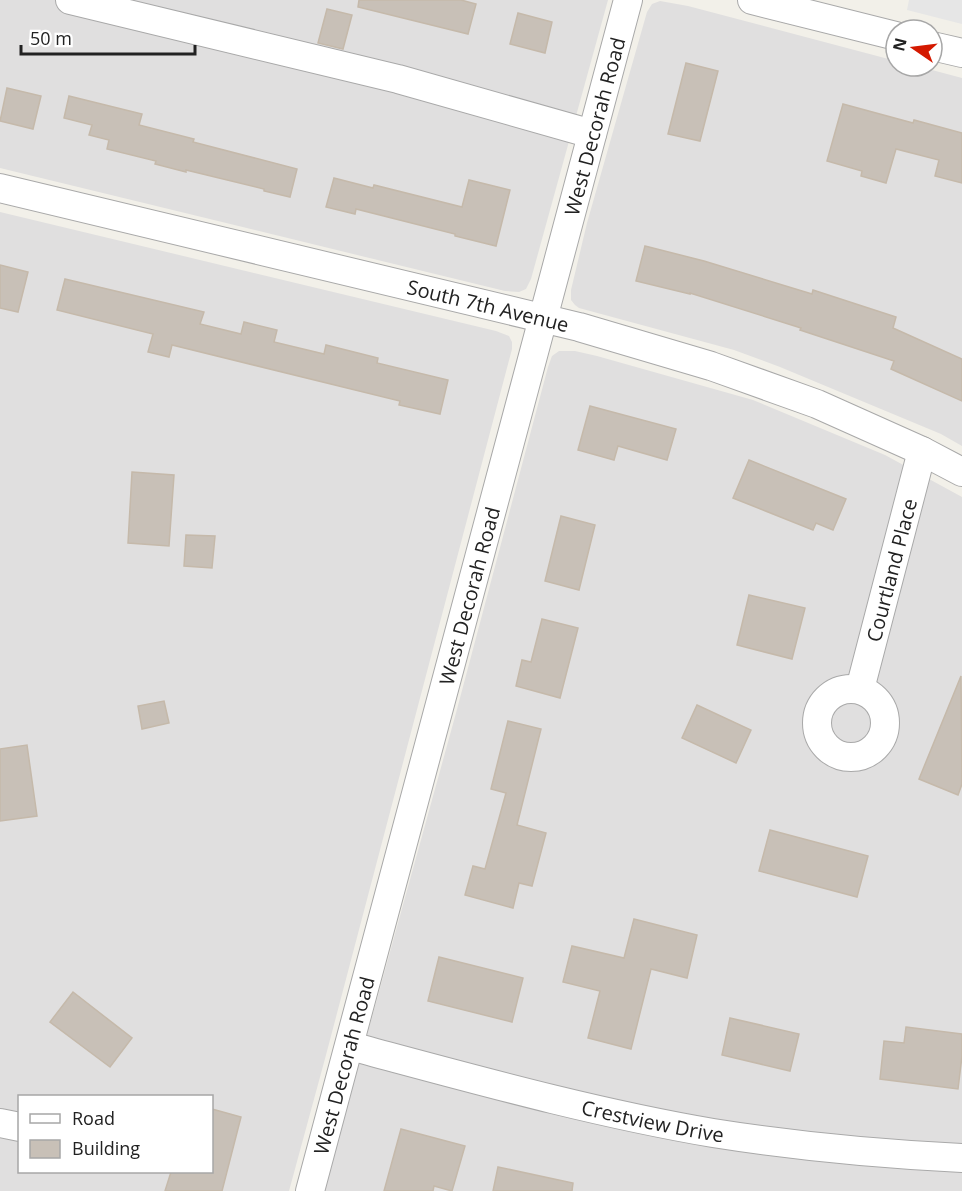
<svg xmlns="http://www.w3.org/2000/svg" width="962" height="1191" font-family="'Open Sans',sans-serif">
	<style>
		.residential { fill: #e0dfdf; fill-rule: evenodd }
		.parking { fill: #e6e6e6 }
		.building { fill: #c8c0b7; stroke: #c5b9aa; stroke-width: 1.5 }
		.lines { fill: none; stroke-linecap: round; stroke-linejoin: round }
		.minor-casing { stroke: #a9a9a9; stroke-width: 30 }
		.minor { stroke: #fff; stroke-width: 28 }
		.labels { text-anchor: middle; dominant-baseline: central; stroke-width: 4.5; stroke-linejoin: round; paint-order: stroke }
		.street-label { font-size: 20px; fill: #222; stroke: #fff }
	</style>
	<rect width="100%" height="100%" fill="#f2f0e9"/>
	<g class="residential">
		<path d="M0 0H608L531 279 526 289 519 292 505 291 0 168Z"/>
		<path d="M660 1 688 6 896 61V66H917L962 78V446L941 434 780 367 734 350 579 308 575 305 571 300V290L587 223 647 12 652 4Z"/>
		<path d="M0 212 496 331 509 336 512 342V349L326 1055 289 1191H0ZM20 1096H212V1172H20Z"/>
		<path d="M559 351H575L597 356 753 400 885 455 962 497V1191H324L456 713 548 367 552 356Z"/>
	</g>
	<path class="parking" d="M909 0H962V24L907 10Z"/>
	<g class="building">
		<path d="M359 0H461L476 4 468 34 358 7Z"/>
		<path d="M327 9 352 15 343 49 318 43Z"/>
		<path d="M518 13 552 22 545 53 510 44Z"/>
		<path d="M686 63 718 71 700 141 668 134Z"/>
		<path d="M7 88 41 96 33 129 0 121Z"/>
		<path d="M69 96 142 114 139 125 194 139 193 142 297 169 290 197 264 191V189L186 170V172L155 164 156 161 107 149 109 140 89 135 92 125 64 118Z"/>
		<path d="M843 104 913 123 914 120 962 133V183L935 176 939 160 896 149 886 183 861 176 862 171 827 161Z"/>
		<path d="M334 178 373 188 374 185 462 207 469 180 510 190 496 246 455 236V234L356 209 355 214 326 207Z"/>
		<path d="M645 246 704 261 812 294 813 290 896 317 893 328 962 359V401L891 369 894 361 800 330 801 328 690 293V294L636 281Z"/>
		<path d="M0 265 28 272 18 312 0 308Z"/>
		<path d="M65 279 204 312 200 324 241 334 244 322 277 330 274 342 324 354 326 345 378 358 377 363 448 380 440 414 399 405 400 401 172 345 169 357 148 352 153 334 57 310Z"/>
		<path d="M590 406 676 429 667 460 618 446 614 460 578 450Z"/>
		<path d="M749 460 846 499 833 530 816 523 813 530 733 498Z"/>
		<path d="M132 472 174 475 169 546 128 543Z"/>
		<path d="M561 516 595 525 579 590 545 581Z"/>
		<path d="M186 535 215 536 212 568 184 566Z"/>
		<path d="M749 595 805 608 792 659 737 645Z"/>
		<path d="M542 619 578 628 560 698 516 686 522 660 531 662Z"/>
		<path d="M961 676 962 784 958 795 919 779Z"/>
		<path d="M164 701 169 723 142 729 138 706Z"/>
		<path d="M697 705 751 730 736 763 682 738Z"/>
		<path d="M508 721 541 729 517 825 546 833 532 886 519 883 513 908 465 895 473 866 485 869 506 793 491 789Z"/>
		<path d="M27 745 37 816 0 821V749Z"/>
		<path d="M770 830 868 856 857 897 759 871Z"/>
		<path d="M634 919 697 935 687 978 651 969 631 1049 588 1038 600 991 563 982 572 946 624 958Z"/>
		<path d="M439 957 523 978 512 1022 428 1001Z"/>
		<path d="M73 992 132 1038 110 1067 50 1022Z"/>
		<path d="M730 1018 799 1034 790 1071 722 1055Z"/>
		<path d="M906 1027 962 1034V1056L958 1089 880 1079 884 1041 904 1043Z"/>
		<path d="M212 1109 241 1117 222 1191H165L171 1172H212Z"/>
		<path d="M401 1129 465 1146 452 1191 434 1186 433 1191H384Z"/>
		<path d="M498 1167 573 1183 572 1191H493Z"/>
	</g>
	<g class="lines">
		<g class="minor-casing">
			<g id="minor">
				<path d="M70 0 398 79 592 134"/>
				<path d="M752 0 896 36"/>
				<path d="M932 46 962 53"/>
				<path id="s1" d="M0 188 579 327 711 366 817 404 922 451 962 472"/>
				<circle cx="851" cy="723" r="34"/>
				<path id="s2" d="M860 689 922 451"/>
				<path id="s3" d="M350 1046C470 1078 590 1112 713 1133 795 1146 879 1154 962 1158"/>
				<path d="M0 1123 20 1127"/>
				<path id="s4" d="M310 1191 628 0"/>
			</g>
		</g>
		<use href="#minor" class="minor"/>
	</g>
	<g class="labels">
		<g class="street-label">
			<text stroke="none"><textPath href="#s4" startOffset="1102">West Decorah Road</textPath></text>
			<text stroke="none"><textPath href="#s1" startOffset="502">South 7th Avenue</textPath></text>
			<text stroke="none"><textPath href="#s2" startOffset="123">Courtland Place</textPath></text>
			<text stroke="none"><textPath href="#s4" startOffset="616">West Decorah Road</textPath></text>
			<text stroke="none"><textPath href="#s4" startOffset="130">West Decorah Road</textPath></text>
			<text stroke="none"><textPath href="#s3" startOffset="312">Crestview Drive</textPath></text>
		</g>
	</g>
	<rect x="18" y="1095" width="195" height="78" fill="#ffffff" stroke="#a7a7a7" stroke-width="1.5"/>
	<rect x="30" y="1114" width="30" height="9" fill="#ffffff" stroke="#a7a7a7" stroke-width="1.5"/>
	<text x="72" y="1125" font-size="18" fill="#222222">Road</text>
	<rect x="30" y="1140" width="30" height="18" fill="#c8c0b7" stroke="#a7a7a7" stroke-width="1.5"/>
	<text x="72" y="1155" font-size="18" fill="#222222">Building</text>
	<g transform="translate(914 48) rotate(284)"><circle r="28" fill="#ffffff" stroke="#a7a7a7" stroke-width="1.5"/>
	<path d="M0-4.5L10 22L0 15L-10 22Z" fill="#d41900"/>
	<text y="-9" font-size="16" font-weight="bold" text-anchor="middle" fill="#222222">N</text>
	</g>
	<path d="M21 45v9h174v-9" fill="none" stroke="#222222" stroke-width="3"/>
	<text x="30" y="45" font-size="18" fill="#222222" stroke="#ffffff" stroke-width="4.5" paint-order="stroke">50 m</text>
</svg>
